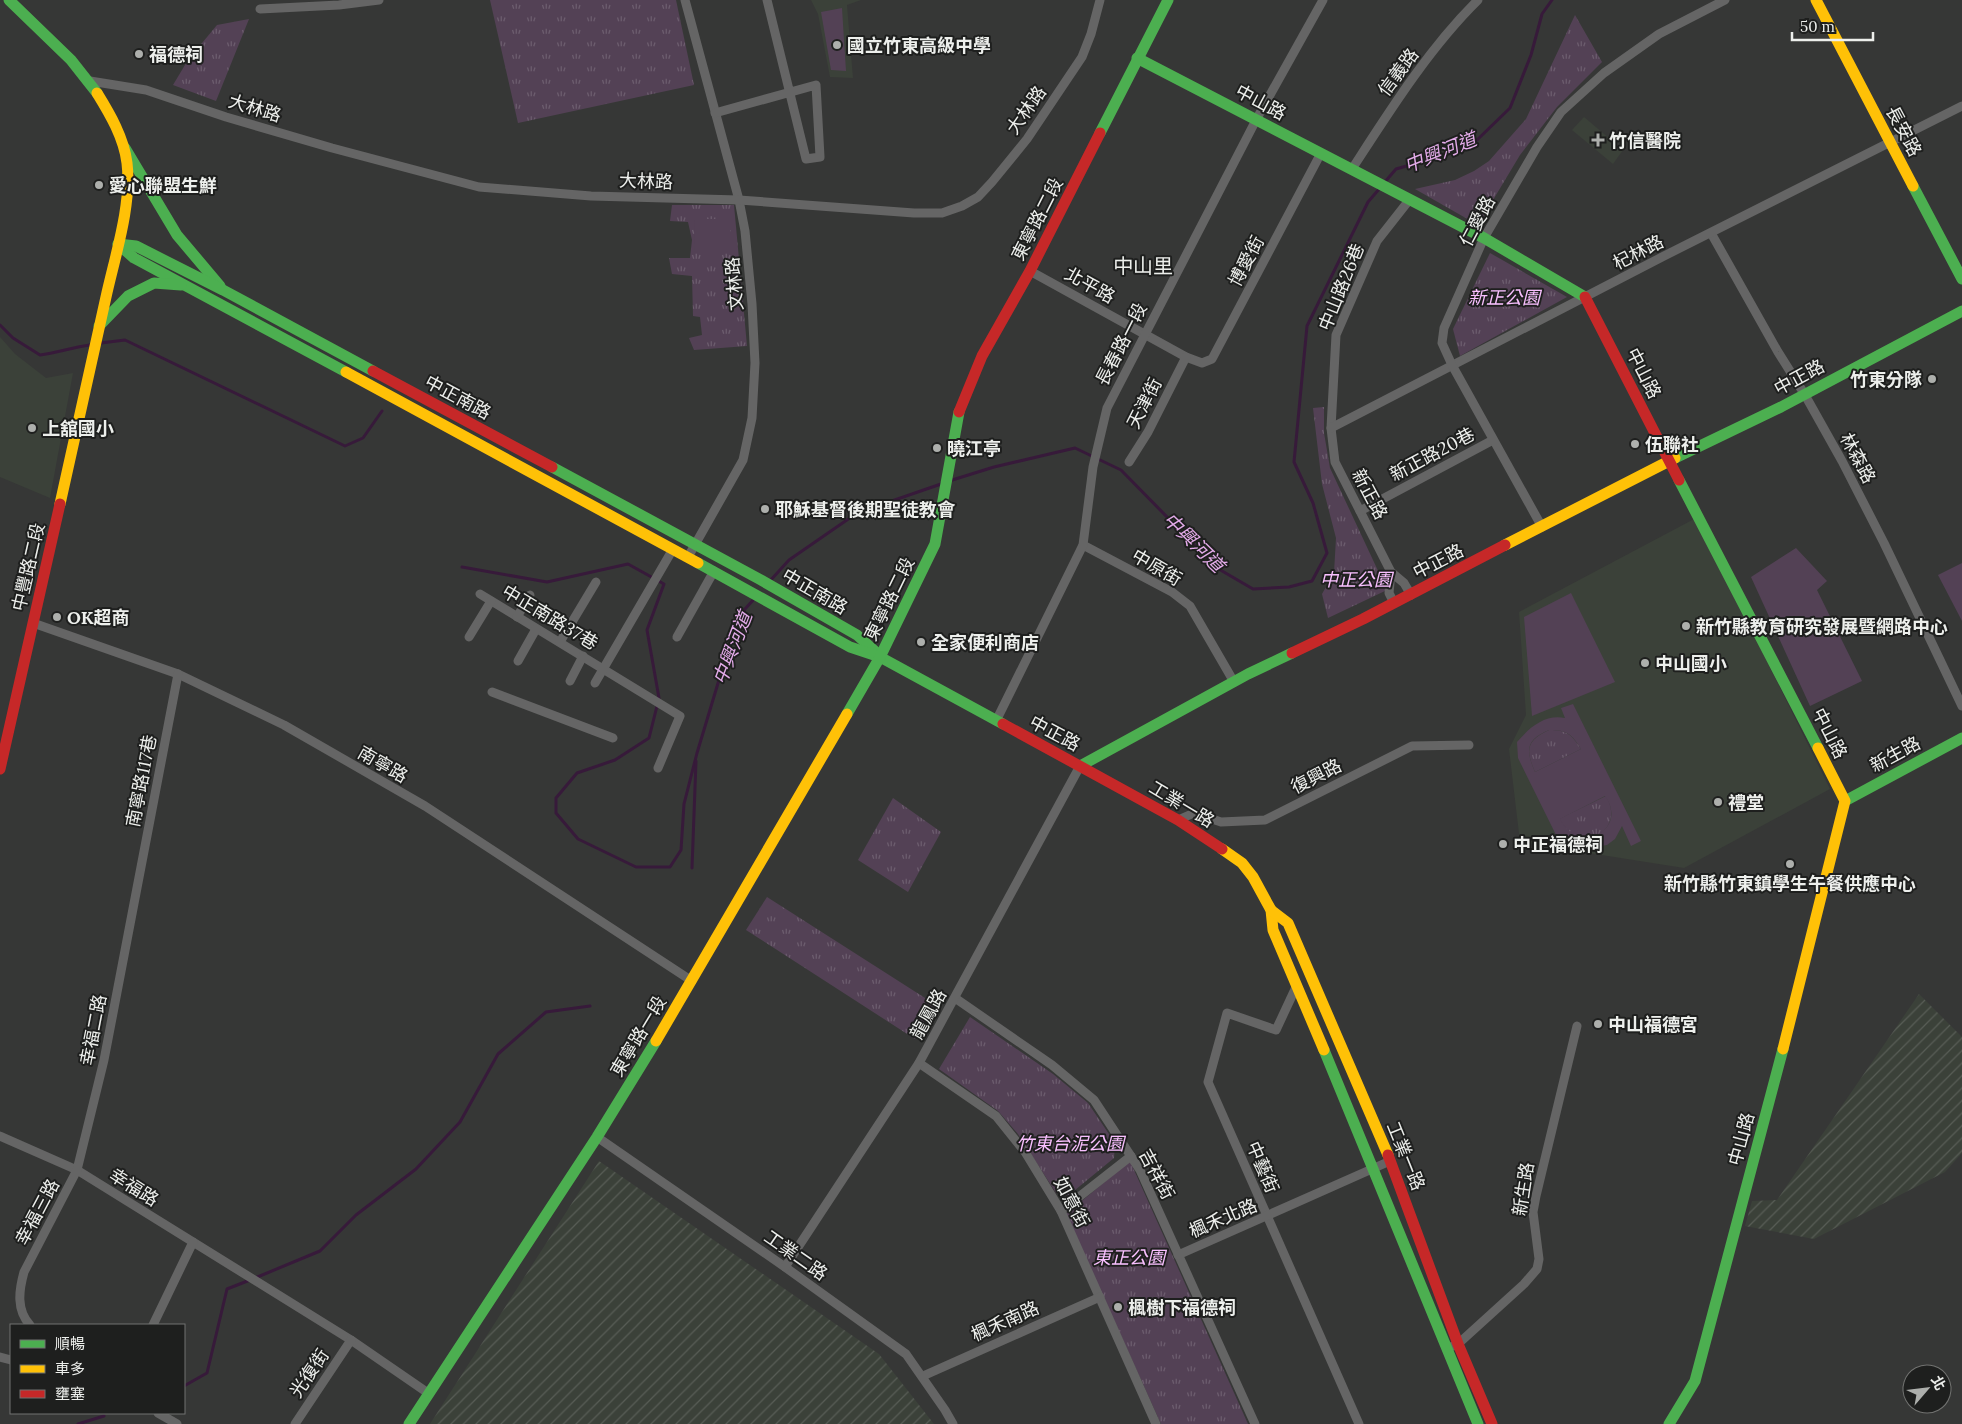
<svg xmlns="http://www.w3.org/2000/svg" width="1962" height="1424" font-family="Lora,'Noto Sans TC',serif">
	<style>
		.built { fill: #3b4139 }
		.industrial { fill: url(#industrial-furrows) }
		.grass { fill: url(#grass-tufts) }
		.pitch { fill: #534155; fill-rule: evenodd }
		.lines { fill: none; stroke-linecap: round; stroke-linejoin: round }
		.stream { stroke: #371a3a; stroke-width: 3 }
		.street { stroke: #656565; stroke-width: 9 }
		.fast { stroke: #4caf50; stroke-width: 11 }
		.slow { stroke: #ffc107; stroke-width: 11 }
		.jam { stroke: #c62828; stroke-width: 11 }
		.poi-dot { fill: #adafac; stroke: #1e1f1e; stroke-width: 2 }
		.labels { text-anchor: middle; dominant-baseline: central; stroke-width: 4; stroke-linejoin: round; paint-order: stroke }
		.poi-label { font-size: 18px; font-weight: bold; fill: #edefec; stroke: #1e1f1e; text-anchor: start }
		.street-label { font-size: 18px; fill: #edefec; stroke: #1e1f1e }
		.park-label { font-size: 18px; font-style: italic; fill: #f9c0ff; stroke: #1e1f1e }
		.water-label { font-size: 19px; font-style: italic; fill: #e3abe9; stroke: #1e1f1e }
		.quarter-label { font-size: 20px; fill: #edefec; stroke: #1e1f1e }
	</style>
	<defs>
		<pattern id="industrial-furrows" width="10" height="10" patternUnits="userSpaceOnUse" patternTransform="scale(1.25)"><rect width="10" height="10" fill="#3b4139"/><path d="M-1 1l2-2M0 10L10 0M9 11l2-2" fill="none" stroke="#585d56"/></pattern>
		<pattern id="grass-tufts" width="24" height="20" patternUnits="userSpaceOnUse" patternTransform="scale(1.25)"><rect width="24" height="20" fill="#534155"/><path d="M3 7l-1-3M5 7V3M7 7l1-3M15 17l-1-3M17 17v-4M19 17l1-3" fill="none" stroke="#6c5d6e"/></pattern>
	</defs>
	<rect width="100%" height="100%" fill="#363736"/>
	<g class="built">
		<path d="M811 0H861L847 5 853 78 830 77 818 14Z"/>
		<path d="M1584 117 1623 150 1613 164 1572 130Z"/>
		<path d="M0 337 15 354 46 378 73 373 50 498 0 477Z"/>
		<path d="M1696 518 1830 789 1684 868 1520 842 1509 749 1526 715 1519 612Z"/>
	</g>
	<g class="industrial">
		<path d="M1919 994 1962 1037V1153L1945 1172 1814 1239 1745 1226 1752 1201 1777 1200Z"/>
		<path d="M599 1161 879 1354 934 1424H430Z"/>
	</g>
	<g class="grass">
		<path d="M490 0H676L694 85 518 123Z"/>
		<path d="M1575 15 1602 62 1557 107 1520 155 1478 225 1415 189 1455 180 1474 171 1489 161 1526 119Z"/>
		<path d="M249 19 216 101 173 85 188 60 217 25Z"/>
		<path d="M672 205H734L747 346 694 350 689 338 702 335 700 317 693 316 692 276 672 274 669 258H690L692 240 688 222 670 221Z"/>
		<path d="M1490 253 1567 297 1460 356 1453 329Z"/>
		<path d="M1324 407V433L1330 468 1387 590 1328 618 1322 594 1334 573 1336 538 1322 484 1313 408Z"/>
		<path d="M1549 730C1567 730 1571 734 1581 749L1535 772C1526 751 1525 741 1549 730Z"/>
		<path d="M1606 796C1625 828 1587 852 1566 830 1563 827 1561 822 1559 819Z"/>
		<path d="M893 798 941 832 908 892 858 860Z"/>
		<path d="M767 897 936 1005 915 1039 746 930Z"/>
		<path d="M970 1017 1053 1074 1088 1103 1115 1143 1114 1158 1069 1195 1056 1193 1018 1134 998 1111 939 1069Z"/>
		<path d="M1130 1161 1248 1424H1161L1066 1214Z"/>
	</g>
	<g class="pitch">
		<path d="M842 8 846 71 831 70 821 12Z"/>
		<path d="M695 219H730V253H694Z"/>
		<path d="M1796 548 1827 581 1817 590 1862 681 1810 706 1751 577Z"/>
		<path d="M1962 563V621L1938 575Z"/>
		<path d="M1571 593 1615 682 1532 716 1524 617Z"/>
		<path d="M1573 704 1641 841 1631 846 1622 826 1615 839 1607 845 1596 847 1568 846 1558 839 1518 758 1517 742C1530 727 1545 714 1565 718L1561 708ZM1549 730C1567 730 1572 734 1581 749L1535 772C1526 751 1525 740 1549 730ZM1605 796C1629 829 1579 857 1560 819Z"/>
	</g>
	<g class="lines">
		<g class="stream">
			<path d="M1384 183 1396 169 1438 157 1477 140 1510 108 1531 55 1542 14 1552 0"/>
			<path d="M0 325 13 338 40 355C57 353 73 347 90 345"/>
			<path d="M101 343 125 340 345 446 363 438 382 411"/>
			<path d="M949 481 994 467 1075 448 1121 470 1217 568 1253 589 1289 587 1312 581 1327 553 1313 503 1294 462 1307 326 1368 202 1380 188"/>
			<path d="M462 567 547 582 628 564 664 584 647 630 659 698 649 738 615 760 577 773 556 798V813L578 839 636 867H670L681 850 684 804 697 753 728 650 745 609 755 598"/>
			<path d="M769 582 789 560 857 513 941 484"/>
			<path d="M692 868 696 761"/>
			<path d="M255 1278 320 1251 356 1215 416 1169 460 1122 498 1054 546 1012 590 1006"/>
			<path d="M184 1386 207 1373 227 1289 250 1280"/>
			<path d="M78 1424 104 1416"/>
		</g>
		<g class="street">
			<path d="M685 0 739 200 745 231 752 304 755 363 752 418 743 460 688 557"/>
			<path d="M260 9 339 5 379 0"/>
			<path d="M90 81 146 90 226 117 332 148 479 187 591 196 739 200 914 213H942L962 206 978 197 992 182 1027 139 1082 57 1091 34 1100 0"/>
			<path d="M715 113 816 85 820 157 806 159 767 0"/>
			<path d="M1352 169C1389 112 1429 48 1478 0"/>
			<path d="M1410 199 1377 241 1336 335 1331 428 1335 462 1391 572 1404 583 1411 595"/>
			<path d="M1711 233 1778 352 1805 395 1842 461 1884 543 1962 706"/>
			<path d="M1030 271 1186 357 1202 363 1212 359 1321 153"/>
			<path d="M1331 428 1664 256 1962 106"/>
			<path d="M1129 462 1148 432 1186 357"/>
			<path d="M1360 511 1493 440"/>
			<path d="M1542 527 1452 365 1442 343 1444 328 1484 238 1537 147 1561 112 1604 73 1659 34 1725 0"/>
			<path d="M1083 545 1172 592 1190 606 1234 682"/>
			<path d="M1391 572 1389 593 1394 603"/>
			<path d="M480 594 680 716 658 768"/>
			<path d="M517 617 530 595"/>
			<path d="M33 623 178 674 284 725 425 806 692 981"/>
			<path d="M469 637 491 601"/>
			<path d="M677 637 714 571"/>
			<path d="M560 642 596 582"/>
			<path d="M518 661 536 629"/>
			<path d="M570 681 583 656"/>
			<path d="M595 683 673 549"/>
			<path d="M492 692 613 738"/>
			<path d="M996 721 1083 545 1093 467 1107 408 1256 120 1323 0"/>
			<path d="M1178 820 1194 813 1221 822 1265 820 1412 746 1469 745"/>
			<path d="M1297 985 1276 1030 1227 1013 1208 1082 1359 1424"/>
			<path d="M955 998 1052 1065 1094 1100 1140 1170 1255 1424"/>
			<path d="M919 1063 996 1116 1025 1152 1061 1211 1156 1424"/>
			<path d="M0 1136 77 1170 351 1340 428 1393"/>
			<path d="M597 1137 785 1267 906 1354 945 1410 953 1424"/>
			<path d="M1061 1211 1131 1156"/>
			<path d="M1178 1255 1390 1161"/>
			<path d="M785 1267 919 1063 1080 766"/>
			<path d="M30 1325C16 1310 19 1290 24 1272L77 1170 104 1060 178 674"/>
			<path d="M153 1325 193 1242"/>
			<path d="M1453 1346 1458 1344 1524 1284 1537 1269 1539 1259 1533 1212 1536 1196 1577 1026"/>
			<path d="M0 1357 11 1360"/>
			<path d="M923 1376 1100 1297"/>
			<path d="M158 1413 177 1424"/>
			<path d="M295 1424 351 1340"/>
		</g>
		<g class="fast">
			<path d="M9 0 71 60 97 93"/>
			<path d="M1137 58 1484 238 1585 297"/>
			<path d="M1100 133 1168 0"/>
			<path d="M125 148 177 235 220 286"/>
			<path d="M1913 186 1962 279"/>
			<path d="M118 244 134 258 346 372"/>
			<path d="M118 244 136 246 223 290 373 371"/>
			<path d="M99 326 128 296 154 283 181 285"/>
			<path d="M1675 458 1781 407 1962 311"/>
			<path d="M552 467 761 580 857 635 877 653"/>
			<path d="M1679 480 1818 748"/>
			<path d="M698 563 850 647 880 657 1003 724"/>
			<path d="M847 714 880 657 935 544 959 412"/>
			<path d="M1080 766 1248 674 1292 653"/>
			<path d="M1845 801 1962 738"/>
			<path d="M1324 1050 1478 1424"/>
			<path d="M409 1424 597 1137 656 1041"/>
			<path d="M1669 1424 1695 1381 1783 1049"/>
		</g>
		<g class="slow">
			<path d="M1816 0 1913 186"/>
			<path d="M346 372 698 563"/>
			<path d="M60 504C75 435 91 366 106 297 115 256 132 205 127 163 124 138 110 114 97 93"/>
			<path d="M1505 545 1675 458"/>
			<path d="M1222 849 1242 863 1253 877 1271 910 1273 930 1324 1050"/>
			<path d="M1271 910 1288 923 1388 1155"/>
			<path d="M656 1041 847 714"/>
			<path d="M1783 1049 1845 801 1818 748"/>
		</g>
		<g class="jam">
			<path d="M1585 297 1679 480"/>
			<path d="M373 371 552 467"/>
			<path d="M959 412 982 356 1030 271 1100 133"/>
			<path d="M1292 653 1363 619 1505 545"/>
			<path d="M1003 724 1178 820 1222 849"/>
			<path d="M0 769 60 504"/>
			<path d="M1388 1155 1458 1344 1492 1424"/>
		</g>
	</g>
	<g class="poi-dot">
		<circle cx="837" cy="45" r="5"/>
		<circle cx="139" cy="54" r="5"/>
		<path d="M1595.5 132.5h5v5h5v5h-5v5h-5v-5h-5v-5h5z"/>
		<circle cx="99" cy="185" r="5"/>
		<circle cx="1932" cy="379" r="5"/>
		<circle cx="32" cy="428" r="5"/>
		<circle cx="1635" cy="444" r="5"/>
		<circle cx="937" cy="448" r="5"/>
		<circle cx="765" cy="509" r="5"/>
		<circle cx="57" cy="617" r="5"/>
		<circle cx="1686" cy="626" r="5"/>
		<circle cx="921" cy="642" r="5"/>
		<circle cx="1645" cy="663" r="5"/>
		<circle cx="1718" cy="802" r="5"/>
		<circle cx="1503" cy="844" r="5"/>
		<circle cx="1790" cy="864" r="5"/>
		<circle cx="1598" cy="1024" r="5"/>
		<circle cx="1118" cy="1307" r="5"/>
	</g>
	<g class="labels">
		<g class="poi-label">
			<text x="847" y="45">國立竹東高級中學</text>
			<text x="149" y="54">福德祠</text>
			<text x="1609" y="140">竹信醫院</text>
			<text x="109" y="185">愛心聯盟生鮮</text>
			<text x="1922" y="379" text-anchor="end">竹東分隊</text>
			<text x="42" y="428">上舘國小</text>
			<text x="1645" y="444">伍聯社</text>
			<text x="947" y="448">曉江亭</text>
			<text x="775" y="509">耶穌基督後期聖徒教會</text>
			<text x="67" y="617">OK超商</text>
			<text x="1696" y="626">新竹縣教育研究發展暨網路中心</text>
			<text x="931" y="642">全家便利商店</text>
			<text x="1655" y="663">中山國小</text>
			<text x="1728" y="802">禮堂</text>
			<text x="1513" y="844">中正福德祠</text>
			<text x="1790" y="883" text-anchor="middle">新竹縣竹東鎮學生午餐供應中心</text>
			<text x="1608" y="1024">中山福德宮</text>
			<text x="1128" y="1307">楓樹下福德祠</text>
		</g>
		<g class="street-label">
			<text transform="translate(1398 72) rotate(-53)">信義路</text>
			<text transform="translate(1261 102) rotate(28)">中山路</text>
			<text transform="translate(255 108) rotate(17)">大林路</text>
			<text transform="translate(1026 110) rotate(-55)">大林路</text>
			<text transform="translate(1904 131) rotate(62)">長安路</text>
			<text transform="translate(646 181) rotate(2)">大林路</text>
			<text transform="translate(1037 219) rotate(-63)">東寧路二段</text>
			<text transform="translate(1477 221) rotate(-62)">仁愛路</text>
			<text transform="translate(1638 252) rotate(-27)">杞林路</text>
			<text transform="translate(1246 261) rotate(-62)">博愛街</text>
			<text transform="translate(734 284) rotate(-95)">文林路</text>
			<text transform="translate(1090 285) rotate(29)">北平路</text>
			<text transform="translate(1341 287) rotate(-68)">中山路26巷</text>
			<text transform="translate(1121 344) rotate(-63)">長春路一段</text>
			<text transform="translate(1644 373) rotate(63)">中山路</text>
			<text transform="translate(1799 377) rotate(-28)">中正路</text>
			<text transform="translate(458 397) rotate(28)">中正南路</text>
			<text transform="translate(1144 403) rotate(-63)">天津街</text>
			<text transform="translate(1432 454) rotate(-28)">新正路20巷</text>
			<text transform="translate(1858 458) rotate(62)">林森路</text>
			<text transform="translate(1370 494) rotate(62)">新正路</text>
			<text transform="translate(1438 561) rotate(-27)">中正路</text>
			<text transform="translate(28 567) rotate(-77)">中豐路二段</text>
			<text transform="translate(1157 567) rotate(30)">中原街</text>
			<text transform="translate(815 591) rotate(30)">中正南路</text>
			<text transform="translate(889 599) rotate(-64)">東寧路二段</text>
			<text transform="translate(550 617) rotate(31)">中正南路37巷</text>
			<text transform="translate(1055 733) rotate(28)">中正路</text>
			<text transform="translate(1830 733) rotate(63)">中山路</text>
			<text transform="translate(1895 754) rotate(-28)">新生路</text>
			<text transform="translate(383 764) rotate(30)">南寧路</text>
			<text transform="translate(1316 776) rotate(-27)">復興路</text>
			<text transform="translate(141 781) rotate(-79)">南寧路117巷</text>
			<text transform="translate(1182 804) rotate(31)">工業一路</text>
			<text transform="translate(928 1014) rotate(-61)">龍鳳路</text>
			<text transform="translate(93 1030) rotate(-79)">幸福二路</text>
			<text transform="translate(638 1036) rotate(-59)">東寧路一段</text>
			<text transform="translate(1741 1139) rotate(-75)">中山路</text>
			<text transform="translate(1406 1156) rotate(68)">工業一路</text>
			<text transform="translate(1263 1167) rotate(67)">中藝街</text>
			<text transform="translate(1157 1174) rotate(62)">吉祥街</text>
			<text transform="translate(134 1187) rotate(32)">幸福路</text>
			<text transform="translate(1523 1189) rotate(-81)">新生路</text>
			<text transform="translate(1072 1202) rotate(62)">如意街</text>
			<text transform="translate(37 1212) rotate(-62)">幸福三路</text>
			<text transform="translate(1223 1218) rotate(-23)">楓禾北路</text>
			<text transform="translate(796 1255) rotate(35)">工業二路</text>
			<text transform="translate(1005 1321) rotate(-24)">楓禾南路</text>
			<text transform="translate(309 1373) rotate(-56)">光復街</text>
		</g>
		<g class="park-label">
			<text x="1504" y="297">新正公園</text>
			<text x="1356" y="579">中正公園</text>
			<text x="1070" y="1143">竹東台泥公園</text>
			<text x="1129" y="1257">東正公園</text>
		</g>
		<g class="water-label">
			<text transform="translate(1440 152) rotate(-22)">中興河道</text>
			<text transform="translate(1194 542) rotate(44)">中興河道</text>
			<text transform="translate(732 648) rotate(-69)">中興河道</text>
		</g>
		<g class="quarter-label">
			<text x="1143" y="265">中山里</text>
		</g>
	</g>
	<rect x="10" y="1324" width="175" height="90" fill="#1e1f1e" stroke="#717270"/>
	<rect x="20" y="1340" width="25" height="8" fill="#4caf50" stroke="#717270"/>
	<text x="55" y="1349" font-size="15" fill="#edefec">順暢</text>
	<rect x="20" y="1365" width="25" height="8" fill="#ffc107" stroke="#717270"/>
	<text x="55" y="1374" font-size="15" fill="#edefec">車多</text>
	<rect x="20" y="1390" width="25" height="8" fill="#c62828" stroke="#717270"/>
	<text x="55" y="1399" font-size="15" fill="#edefec">壅塞</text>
	<g transform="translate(1927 1389) rotate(62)"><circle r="24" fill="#1e1f1e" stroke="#717270"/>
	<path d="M0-4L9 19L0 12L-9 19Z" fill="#adafac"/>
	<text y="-8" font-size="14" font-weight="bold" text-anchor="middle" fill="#edefec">北</text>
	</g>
	<path d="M1792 32v8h81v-8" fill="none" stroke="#edefec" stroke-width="2.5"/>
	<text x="1800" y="32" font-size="15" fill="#edefec" stroke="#1e1f1e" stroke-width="4" paint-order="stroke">50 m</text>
</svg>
